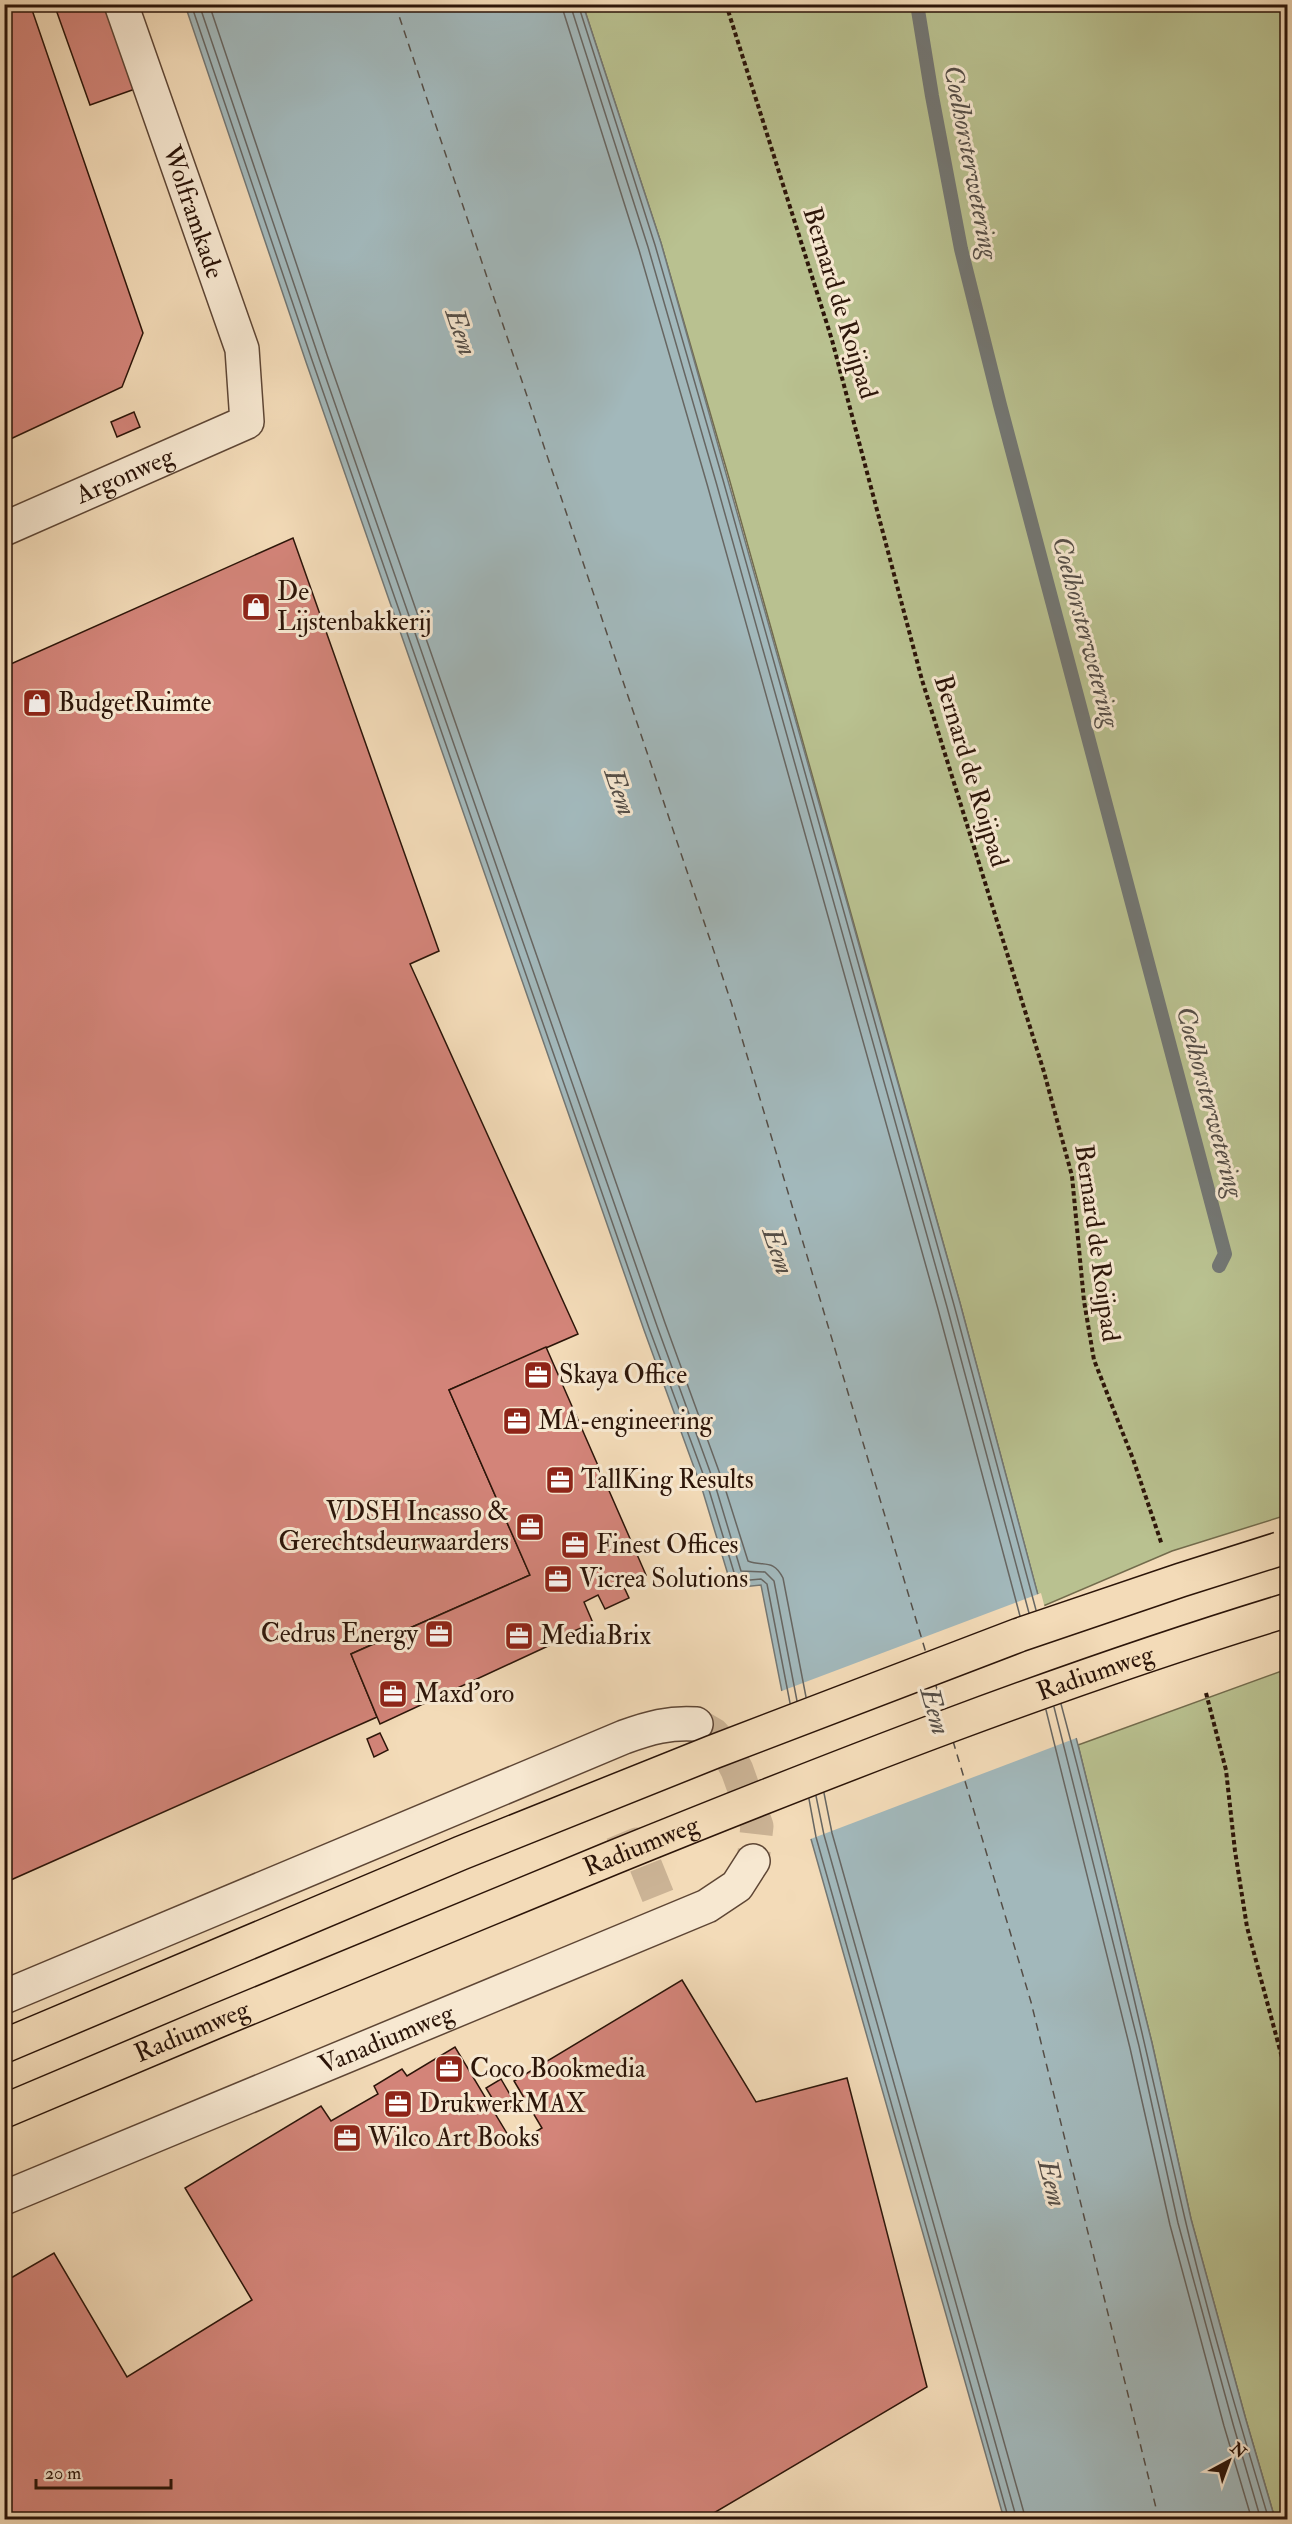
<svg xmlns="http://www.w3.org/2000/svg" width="1292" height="2524" font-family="'IM FELL Double Pica',serif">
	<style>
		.green { fill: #b9c190; stroke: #726b4c; stroke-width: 1.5 }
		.water { fill: #a2b8bb; stroke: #737774; stroke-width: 1.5 }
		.pier { fill: #f3dbb8 }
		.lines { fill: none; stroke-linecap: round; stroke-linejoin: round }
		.shore { stroke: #676662; stroke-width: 1.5 }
		.stream { stroke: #737774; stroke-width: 14 }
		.ferry { stroke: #554e47; stroke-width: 1.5; stroke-dasharray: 8 6; stroke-linecap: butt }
		.building { fill: #d38479; stroke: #2c1509; stroke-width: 1.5 }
		.minor-tunnel { stroke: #cbb395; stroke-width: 33; stroke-dasharray: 33 16; stroke-linecap: butt }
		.minor-casing { stroke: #5e4635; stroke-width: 36 }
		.path { stroke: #2c1509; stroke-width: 4; stroke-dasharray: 4.5 3; stroke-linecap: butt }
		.minor { stroke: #f7e8d1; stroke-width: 33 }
		.major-bridge-casing { stroke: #2c1509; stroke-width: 36; stroke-linecap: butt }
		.major-bridge { stroke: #f3dbb8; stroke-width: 33 }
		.labels { text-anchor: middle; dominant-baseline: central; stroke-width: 6; stroke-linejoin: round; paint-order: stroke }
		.street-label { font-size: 26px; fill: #2c1509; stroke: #f7e8d1 }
		.poi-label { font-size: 26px; fill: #2c1509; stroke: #f7e8d1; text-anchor: start }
		.water-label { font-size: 27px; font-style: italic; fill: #554e47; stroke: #f7e8d1 }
	</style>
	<rect width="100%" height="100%" fill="#f3dbb8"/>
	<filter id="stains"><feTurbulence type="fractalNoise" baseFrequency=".00333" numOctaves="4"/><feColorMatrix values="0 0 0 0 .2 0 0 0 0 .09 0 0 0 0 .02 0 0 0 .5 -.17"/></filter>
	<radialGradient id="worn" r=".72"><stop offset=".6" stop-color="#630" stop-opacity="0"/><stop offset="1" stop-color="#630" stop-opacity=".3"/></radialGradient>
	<g class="green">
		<path d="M583 5H1287V1515L1172 1551 1041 1607 960 1303 729 478 661 243Z"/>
		<path d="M1287 1669V2519H1275L1246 2420 1191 2219 1152 2043 1078 1745Z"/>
	</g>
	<path class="water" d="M185 5H583L661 243 960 1303 1078 1745 1152 2043 1191 2219 1246 2420 1275 2519H1004L811 1839 761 1585 732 1588 703 1492 644 1330 306 362Z"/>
	<path class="pier" d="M1041 1593 1079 1737 808 1840 779 1692Z"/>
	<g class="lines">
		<g class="shore">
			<path d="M191 4 312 360 649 1328 709 1490 736 1579 739 1581 761 1579 767 1584 790 1703"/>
			<path d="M199 4 319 358 657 1326 716 1488 741 1571 765 1572 774 1581 797 1701"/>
			<path d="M209 4 327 355 665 1323 724 1485 748 1561C763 1567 773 1558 783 1578L806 1697"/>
			<path d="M561 4 639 250 707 484 938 1309 1020 1616"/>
			<path d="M570 4 648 247 716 482 947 1307 1029 1613"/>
			<path d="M578 4 655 245 723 480 954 1305 1036 1610"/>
			<path d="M1061 1704C1107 1875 1145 2047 1185 2219 1209 2320 1239 2420 1269 2520"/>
			<path d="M1054 1707 1139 2046 1178 2223 1233 2424 1261 2520"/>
			<path d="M1046 1710 1130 2048 1170 2225 1224 2426 1252 2520"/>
			<path d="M824 1793 832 1833 1026 2520"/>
			<path d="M816 1796 824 1835 1017 2520"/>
			<path d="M809 1799 816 1837 1009 2520"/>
		</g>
		<path class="stream" d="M917 4 932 96 961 249 1000 405 1225 1254 1219 1266"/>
		<g class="ferry">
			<path d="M395 4 731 1002 926 1653"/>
			<path d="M935 1683 944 1710"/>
			<path d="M953 1741 1031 2002 1159 2520"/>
		</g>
	</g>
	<g class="building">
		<path d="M4 4H30L143 333 122 387 4 442Z"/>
		<path d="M54 4H105L135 89 90 105Z"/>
		<path d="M134 412 140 427 117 437 111 422Z"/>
		<path d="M293 538 439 951 410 964 578 1334 449 1390 530 1575 351 1654 377 1717 4 1883V667Z"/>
		<path d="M546 1347 646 1575 623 1585 629 1598 605 1609 598 1595 584 1602 593 1623 560 1637 561 1640 380 1724 351 1654 530 1575 449 1390Z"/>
		<path d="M380 1733 388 1750 374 1757 367 1739Z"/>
		<path d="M682 1980 756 2102 847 2078 927 2387 702 2520H4V2282L54 2253 127 2377 252 2300 185 2188 321 2106 331 2121 378 2094 374 2086 402 2069 407 2076 455 2047 514 2145 542 2128 514 2081Z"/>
		<path d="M501 2079 516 2105 501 2113 486 2088Z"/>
	</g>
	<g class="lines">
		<g class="minor-tunnel">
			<path d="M696 1724 713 1734 725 1747 737 1770 757 1826 753 1861"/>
			<path d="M613 1854 637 1844 668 1921"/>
		</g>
		<g class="minor-casing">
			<g id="minor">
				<path id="s1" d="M4 529 247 422 242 349 121 4"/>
				<path d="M4 1997 624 1737C649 1728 670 1722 696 1724"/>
				<path id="s2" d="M4 2198 707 1906 737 1886 753 1861"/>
			</g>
		</g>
		<g class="path">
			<path d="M726 4 832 340 922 680 1044 1072 1072 1176 1084 1301 1094 1360 1133 1459 1162 1545"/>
			<path d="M1206 1693 1226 1770 1235 1851 1247 1927 1288 2080"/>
		</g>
		<use href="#minor" class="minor"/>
		<g class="major-bridge-casing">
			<g id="major-bridge">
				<path d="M4 2046 461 1853 713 1752 1019 1635 1181 1580 1279 1549"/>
				<path id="s3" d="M4 2111C206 2025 408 1941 612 1858 834 1768 1058 1680 1288 1610"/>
			</g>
		</g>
		<use href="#major-bridge" class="major-bridge"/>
	</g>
	<defs>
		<g id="shop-square" transform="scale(1.5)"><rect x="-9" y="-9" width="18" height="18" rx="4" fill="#8f2418" stroke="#f7e8d1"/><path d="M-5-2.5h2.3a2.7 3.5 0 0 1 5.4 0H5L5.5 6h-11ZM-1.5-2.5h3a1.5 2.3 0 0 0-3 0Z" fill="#fff"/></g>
		<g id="office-square" transform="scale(1.5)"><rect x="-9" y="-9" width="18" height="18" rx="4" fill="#8f2418" stroke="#f7e8d1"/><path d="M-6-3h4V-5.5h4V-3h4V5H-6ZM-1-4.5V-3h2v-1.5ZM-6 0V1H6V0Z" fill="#fff"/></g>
	</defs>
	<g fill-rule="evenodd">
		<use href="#shop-square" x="256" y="607"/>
		<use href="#shop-square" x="37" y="703"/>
		<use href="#office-square" x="538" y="1375"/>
		<use href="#office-square" x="517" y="1421"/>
		<use href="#office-square" x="560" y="1480"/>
		<use href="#office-square" x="530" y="1527"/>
		<use href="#office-square" x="575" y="1545"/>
		<use href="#office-square" x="558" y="1579"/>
		<use href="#office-square" x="439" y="1634"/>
		<use href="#office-square" x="519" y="1636"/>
		<use href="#office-square" x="393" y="1694"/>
		<use href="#office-square" x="449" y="2069"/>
		<use href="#office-square" x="398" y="2104"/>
		<use href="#office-square" x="347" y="2138"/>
	</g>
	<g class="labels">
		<g class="street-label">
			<text transform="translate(193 212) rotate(71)">Wolframkade</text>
			<text transform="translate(840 303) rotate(73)">Bernard de Roijpad</text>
			<text stroke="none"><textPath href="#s1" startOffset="132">Argonweg</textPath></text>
			<text transform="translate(971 771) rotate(73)">Bernard de Roijpad</text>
			<text transform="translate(1097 1243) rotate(82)">Bernard de Roijpad</text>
			<text stroke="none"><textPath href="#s3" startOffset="1176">Radiumweg</textPath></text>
			<text stroke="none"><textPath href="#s3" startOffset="690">Radiumweg</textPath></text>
			<text stroke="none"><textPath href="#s3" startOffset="204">Radiumweg</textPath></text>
			<text stroke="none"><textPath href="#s2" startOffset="414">Vanadiumweg</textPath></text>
		</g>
		<g class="poi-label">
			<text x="277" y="592">De<tspan x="277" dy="30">Lijstenbakkerij</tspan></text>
			<text x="58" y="703">BudgetRuimte</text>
			<text x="559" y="1375">Skaya Office</text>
			<text x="538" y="1421">MA-engineering</text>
			<text x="581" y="1480">TallKing Results</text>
			<text x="509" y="1512" text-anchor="end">VDSH Incasso &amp;<tspan x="509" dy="30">Gerechtsdeurwaarders</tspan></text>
			<text x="596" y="1545">Finest Offices</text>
			<text x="579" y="1579">Vicrea Solutions</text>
			<text x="418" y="1634" text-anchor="end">Cedrus Energy</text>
			<text x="540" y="1636">MediaBrix</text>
			<text x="414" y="1694">Maxd'oro</text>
			<text x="470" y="2069">Coco Bookmedia</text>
			<text x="419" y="2104">DrukwerkMAX</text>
			<text x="368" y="2138">Wilco Art Books</text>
		</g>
		<g class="water-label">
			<text transform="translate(971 162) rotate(79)">Coelhorsterwetering</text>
			<text transform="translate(461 332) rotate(71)">Eem</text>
			<text transform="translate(1086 632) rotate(75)">Coelhorsterwetering</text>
			<text transform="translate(620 792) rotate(71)">Eem</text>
			<text transform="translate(1210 1102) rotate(75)">Coelhorsterwetering</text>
			<text transform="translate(778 1251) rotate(71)">Eem</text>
			<text transform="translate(935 1711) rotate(74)">Eem</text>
			<text transform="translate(1052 2183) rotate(76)">Eem</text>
		</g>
	</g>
	<rect width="1292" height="2524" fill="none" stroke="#f3dbb8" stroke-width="24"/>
	<rect x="6" y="6" width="1280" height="2512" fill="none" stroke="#2c1509" stroke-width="3"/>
	<rect x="12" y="12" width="1268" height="2500" fill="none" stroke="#2c1509" stroke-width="1.5"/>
	<g transform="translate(1229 2461) rotate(41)" stroke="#f7e8d1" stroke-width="4.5" paint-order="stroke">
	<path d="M0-4.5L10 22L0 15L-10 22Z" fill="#2c1509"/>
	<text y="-9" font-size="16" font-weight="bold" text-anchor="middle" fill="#2c1509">N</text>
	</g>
	<path d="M36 2479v9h135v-9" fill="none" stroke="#2c1509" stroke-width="3"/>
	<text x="45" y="2479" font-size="18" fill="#2c1509" stroke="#f7e8d1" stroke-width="4.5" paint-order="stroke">20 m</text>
	<rect width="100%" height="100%" filter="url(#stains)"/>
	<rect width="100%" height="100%" fill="url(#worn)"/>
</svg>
